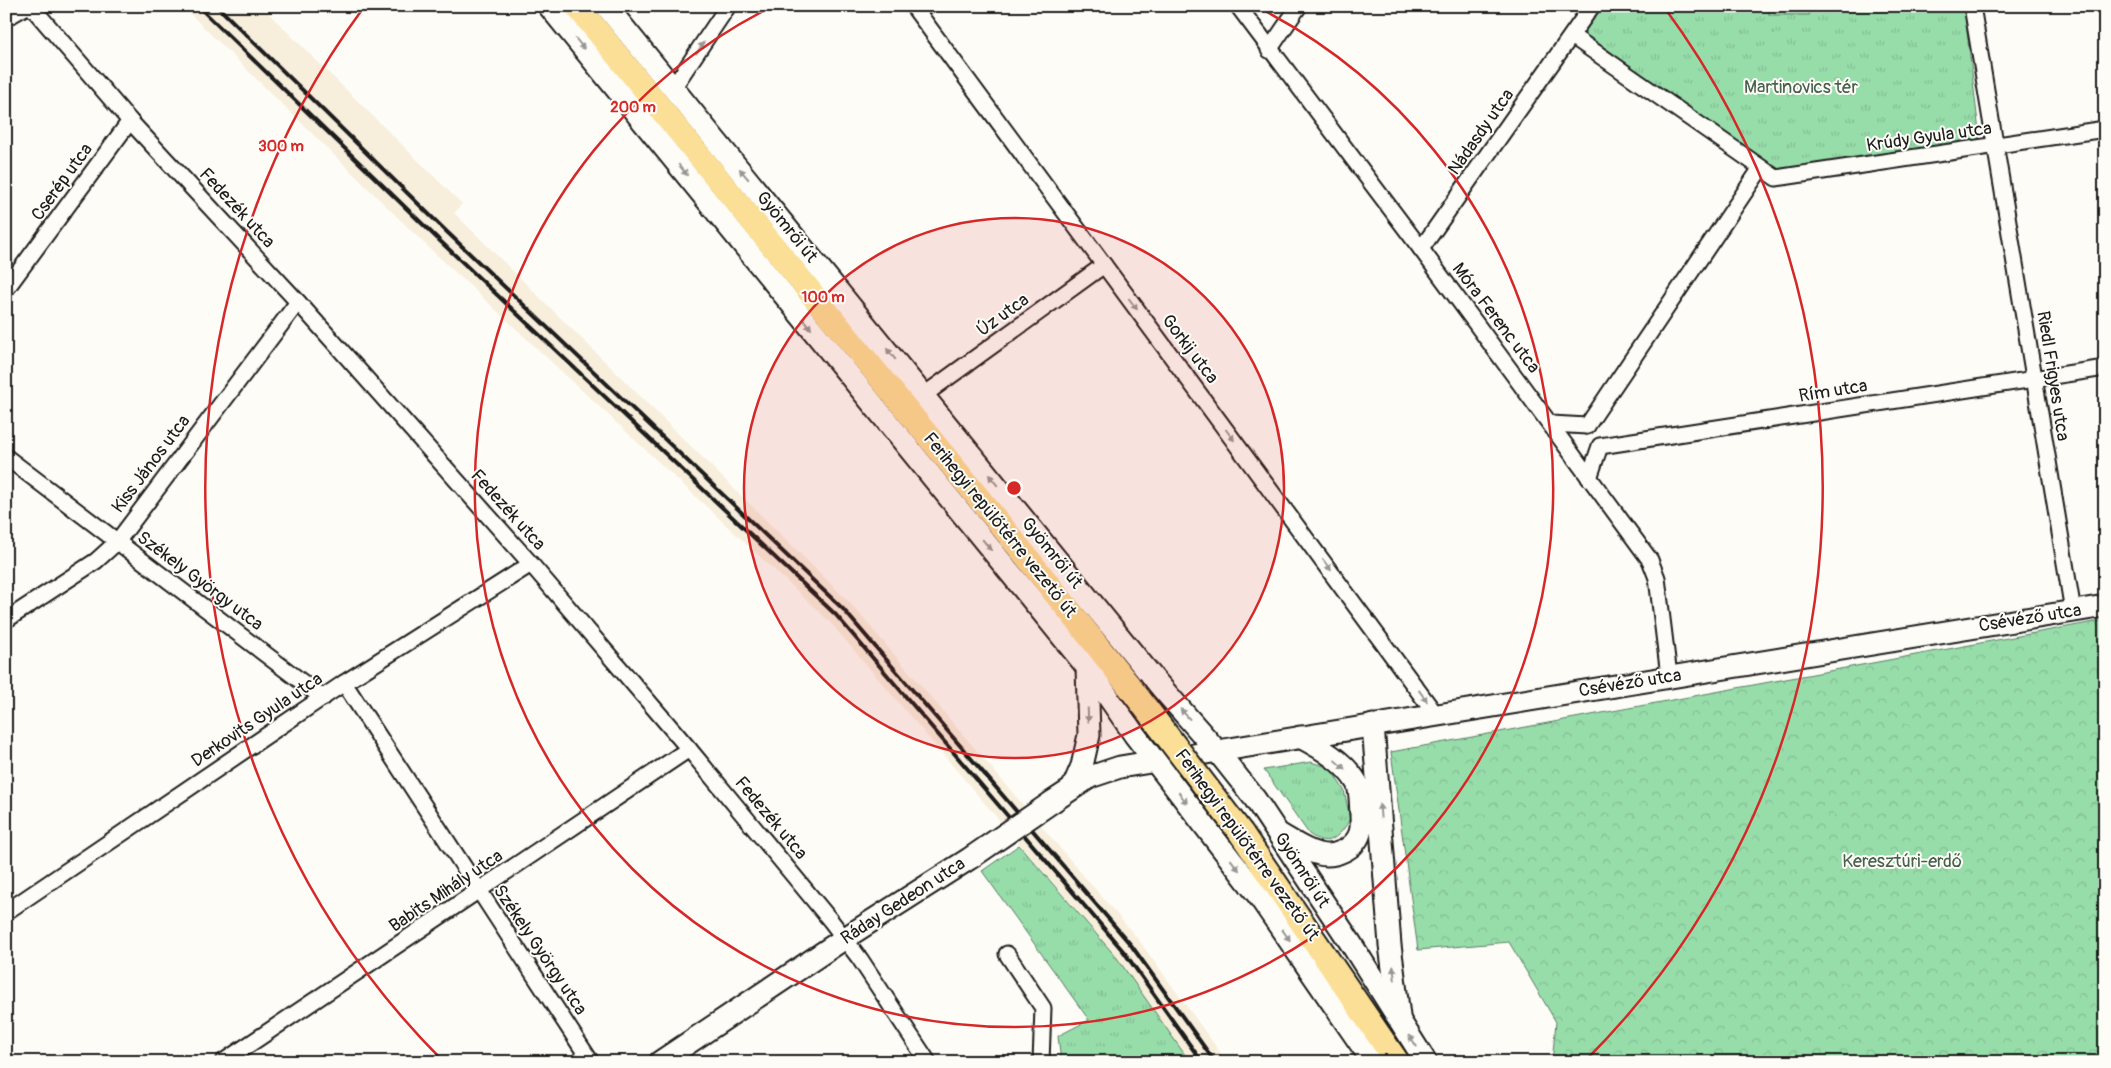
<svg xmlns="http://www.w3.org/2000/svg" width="2111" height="1068" font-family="Pangolin,sans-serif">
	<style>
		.built { fill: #f7eedc }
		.grass { fill: url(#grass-tufts); stroke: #5a7c63 }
		.forest { fill: url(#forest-crowns); stroke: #5a7c63 }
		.garden { fill: #97ddaa; stroke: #5a7c63 }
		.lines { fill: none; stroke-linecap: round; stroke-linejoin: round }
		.street-casing { stroke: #1c1c1c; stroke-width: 19 }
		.secondary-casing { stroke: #1c1c1c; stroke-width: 25 }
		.primary-casing { stroke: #1c1c1c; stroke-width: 28 }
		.street { stroke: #fdfcf7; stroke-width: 15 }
		.secondary { stroke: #fdfcf7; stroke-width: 21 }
		.primary { stroke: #fbdf96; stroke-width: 24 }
		.rail { stroke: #1c1c1c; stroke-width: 4 }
		.secondary-bridge-casing { stroke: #1c1c1c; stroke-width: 25; stroke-linecap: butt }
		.primary-bridge-casing { stroke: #1c1c1c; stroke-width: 28; stroke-linecap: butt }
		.secondary-bridge { stroke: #fdfcf7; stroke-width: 21 }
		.primary-bridge { stroke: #fbdf96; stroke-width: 24 }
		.oneway { fill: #989794 }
		.ring { fill: none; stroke: #d62828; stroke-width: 2.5 }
		.labels { text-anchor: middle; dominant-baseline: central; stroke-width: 4; stroke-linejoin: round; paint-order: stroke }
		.park-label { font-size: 18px; fill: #47604e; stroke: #fdfcf7 }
		.street-label { font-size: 18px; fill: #1c1c1c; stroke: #fdfcf7 }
		.centre { fill: #d62828; stroke: #fdfcf7; stroke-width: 2.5 }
		.ring-label { font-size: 15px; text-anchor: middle; font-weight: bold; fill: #d62828; stroke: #fdfcf7; stroke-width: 4; stroke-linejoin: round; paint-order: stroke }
	</style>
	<defs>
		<pattern id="grass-tufts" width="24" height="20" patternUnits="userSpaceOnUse" patternTransform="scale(1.25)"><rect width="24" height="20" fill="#97ddaa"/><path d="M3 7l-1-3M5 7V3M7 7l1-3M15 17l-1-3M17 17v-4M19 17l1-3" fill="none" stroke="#82bd92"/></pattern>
		<pattern id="forest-crowns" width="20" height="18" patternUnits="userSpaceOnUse" patternTransform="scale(1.25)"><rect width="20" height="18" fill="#97ddaa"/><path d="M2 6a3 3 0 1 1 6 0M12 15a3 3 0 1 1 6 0" fill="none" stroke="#82bd92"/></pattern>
	</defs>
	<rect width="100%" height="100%" fill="#fdfcf7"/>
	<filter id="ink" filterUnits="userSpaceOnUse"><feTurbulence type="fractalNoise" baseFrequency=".02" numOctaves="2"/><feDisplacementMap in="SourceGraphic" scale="10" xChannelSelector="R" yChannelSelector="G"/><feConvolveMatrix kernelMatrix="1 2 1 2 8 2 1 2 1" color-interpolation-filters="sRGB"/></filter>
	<g filter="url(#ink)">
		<path class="built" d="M182 6H261L462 204 454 213 850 603 1138 939 1227 1062H1190L1117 958 829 621 424 243Z"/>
		<g class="grass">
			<path d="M1602 6H1964L1980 140 1780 172 1584 33Z"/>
			<path d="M1311 762 1330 768 1344 790 1350 819C1340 836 1329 849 1309 834L1264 770Z"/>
			<path d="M1019 845 1117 958 1190 1062H1061L1058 1036 1089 1020 982 871Z"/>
		</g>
		<path class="forest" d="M2105 620V1062H1552L1556 1022 1509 942 1418 950 1391 752Z"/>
		<rect class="garden" x="1769" y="6" width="40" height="9"/>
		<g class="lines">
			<g class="street-casing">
				<g id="street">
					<path d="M31 6 130 121 298 302 531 564 689 749 831 921 860 959 928 1062"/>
					<path d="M913 6 1436 715"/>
					<path d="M1238 6 1421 249 1650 560 1657 578 1669 676"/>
					<path d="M1972 6 2073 611"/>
					<path d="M6 18 27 6"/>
					<path d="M1572 36 1776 178 2105 129"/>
					<path d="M1269 50 1299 6"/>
					<path d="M673 88 728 6"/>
					<path d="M1421 249 1592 6"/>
					<path d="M6 289 130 121"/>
					<path d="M924 395 1104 265"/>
					<path d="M1551 424 1587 426"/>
					<path d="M1587 426 1761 168"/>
					<path d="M6 457 323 698"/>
					<path d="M1589 478 1600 446 2105 368"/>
					<path d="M6 620 96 561 117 542 298 302"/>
					<path d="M344 683 591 1062"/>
					<path d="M6 912 344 683 531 564"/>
					<path d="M1007 954 1043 1008 1041 1062"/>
					<path d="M223 1062 689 749"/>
				</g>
			</g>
			<g class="secondary-casing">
				<g id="secondary">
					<path d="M549 6 1091 672 1134 734 1258 895 1373 1062"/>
					<path d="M606 6 1153 678 1217 751 1255 799 1350 942 1426 1062"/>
					<path d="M1373 725 1390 945 1399 1016"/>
					<path d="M1073 787 1082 766 1089 735 1087 667"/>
					<path d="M1052 802 1090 777 1120 767 2105 606"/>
					<path d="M1281 835C1293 842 1305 851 1319 854 1334 858 1355 849 1360 833 1362 827 1361 820 1361 814 1360 804 1361 792 1357 783 1345 762 1321 748 1300 737"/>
					<path d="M660 1062 845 938 972 857"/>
				</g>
			</g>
			<g class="primary-casing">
				<g id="primary">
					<path d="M577 6 1026 556 1129 686"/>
					<path d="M1241 833 1397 1062"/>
				</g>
			</g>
			<use href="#street" class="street"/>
			<use href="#secondary" class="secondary"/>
			<use href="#primary" class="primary"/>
			<g class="rail">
				<path d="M198 6 439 240 836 615 1124 952 1202 1062"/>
				<path d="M217 6 447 232 843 609 1131 945 1215 1062"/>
			</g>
			<g class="secondary-bridge-casing">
				<path id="secondary-bridge" d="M972 857 1052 802"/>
			</g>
			<g class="primary-bridge-casing">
				<path id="primary-bridge" d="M1129 686 1241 833"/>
			</g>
			<use href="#secondary-bridge" class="secondary-bridge"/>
			<use href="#primary-bridge" class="primary-bridge"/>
		</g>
		<defs><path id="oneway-solid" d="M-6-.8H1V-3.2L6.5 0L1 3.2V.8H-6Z" transform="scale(1.25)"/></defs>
		<g class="oneway">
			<use href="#oneway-solid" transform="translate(580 44) rotate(51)"/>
			<use href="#oneway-solid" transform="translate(700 48) rotate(-56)"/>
			<use href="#oneway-solid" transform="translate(683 170) rotate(51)"/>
			<use href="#oneway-solid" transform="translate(744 174) rotate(-130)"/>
			<use href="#oneway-solid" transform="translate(1133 304) rotate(53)"/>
			<use href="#oneway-solid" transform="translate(807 324) rotate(51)"/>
			<use href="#oneway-solid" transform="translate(891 354) rotate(-129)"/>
			<use href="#oneway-solid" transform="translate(1230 435) rotate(53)"/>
			<use href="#oneway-solid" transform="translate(993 480) rotate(-129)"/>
			<use href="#oneway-solid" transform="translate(987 545) rotate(50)"/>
			<use href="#oneway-solid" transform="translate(1327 565) rotate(53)"/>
			<use href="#oneway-solid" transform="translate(1423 696) rotate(55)"/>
			<use href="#oneway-solid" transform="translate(1185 714) rotate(-132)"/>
			<use href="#oneway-solid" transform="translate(1088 715) rotate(88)"/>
			<use href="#oneway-solid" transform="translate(1340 765) rotate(43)"/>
			<use href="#oneway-solid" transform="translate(1183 798) rotate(53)"/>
			<use href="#oneway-solid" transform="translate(1380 811) rotate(-95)"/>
			<use href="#oneway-solid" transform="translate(1235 865) rotate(52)"/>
			<use href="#oneway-solid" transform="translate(1286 935) rotate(55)"/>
			<use href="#oneway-solid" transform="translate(1394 973) rotate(-97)"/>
			<use href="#oneway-solid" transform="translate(1413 1041) rotate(-124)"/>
		</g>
	</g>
	<circle cx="1014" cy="488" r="270" fill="#d62828" fill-opacity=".12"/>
	<g class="ring">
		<circle cx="1014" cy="488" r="270"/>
		<path d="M1259 8A539 539 0 1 1 769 8"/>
		<path d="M442 1060A809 809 0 0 1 364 7M1664 7A809 809 0 0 1 1586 1060"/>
	</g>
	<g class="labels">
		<g class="park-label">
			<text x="1801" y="87">Martinovics tér</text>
			<text x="1902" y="861">Keresztúri-erdő</text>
		</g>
		<g class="street-label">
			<text transform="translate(1481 132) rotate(-55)">Nádasdy utca</text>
			<text transform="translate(1929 137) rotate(-8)">Krúdy Gyula utca</text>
			<text transform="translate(62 182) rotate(-54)">Cserép utca</text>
			<text transform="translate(237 208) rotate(47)">Fedezék utca</text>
			<text transform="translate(787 227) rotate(51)">Gyömrői út</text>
			<text transform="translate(1003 315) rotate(-36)">Úz utca</text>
			<text transform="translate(1496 318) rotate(53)">Móra Ferenc utca</text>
			<text transform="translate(1190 349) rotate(53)">Gorkij utca</text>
			<text transform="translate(2053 376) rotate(81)">Riedl Frigyes utca</text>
			<text transform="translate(1833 391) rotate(-9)">Rím utca</text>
			<text transform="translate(151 464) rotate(-53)">Kiss János utca</text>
			<text transform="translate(508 510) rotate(48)">Fedezék utca</text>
			<text transform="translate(1000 525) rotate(51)">Ferihegyi repülőtérre vezető út</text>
			<text transform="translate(1052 553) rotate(51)">Gyömrői út</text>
			<text transform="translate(200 581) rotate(37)">Székely György utca</text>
			<text transform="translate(2030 618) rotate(-9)">Csévéző utca</text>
			<text transform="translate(1630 683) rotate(-9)">Csévéző utca</text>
			<text transform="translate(257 720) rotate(-34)">Derkovits Gyula utca</text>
			<text transform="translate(771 818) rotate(50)">Fedezék utca</text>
			<text transform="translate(1247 845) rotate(54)">Ferihegyi repülőtérre vezető út</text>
			<text transform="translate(1302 870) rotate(57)">Gyömrői út</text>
			<text transform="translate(446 891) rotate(-34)">Babits Mihály utca</text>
			<text transform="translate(903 901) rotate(-33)">Ráday Gedeon utca</text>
			<text transform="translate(540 950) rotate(56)">Székely György utca</text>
		</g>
	</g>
	<circle cx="1014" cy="488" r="8" class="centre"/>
	<g class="ring-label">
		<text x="633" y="112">200 m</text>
		<text x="281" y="151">300 m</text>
		<text x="823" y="302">100 m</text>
	</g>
	<rect width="2111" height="1068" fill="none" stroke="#fdfcf7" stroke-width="25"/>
	<rect x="12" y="12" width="2086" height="1043" fill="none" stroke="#1c1c1c" stroke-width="2" filter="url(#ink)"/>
</svg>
